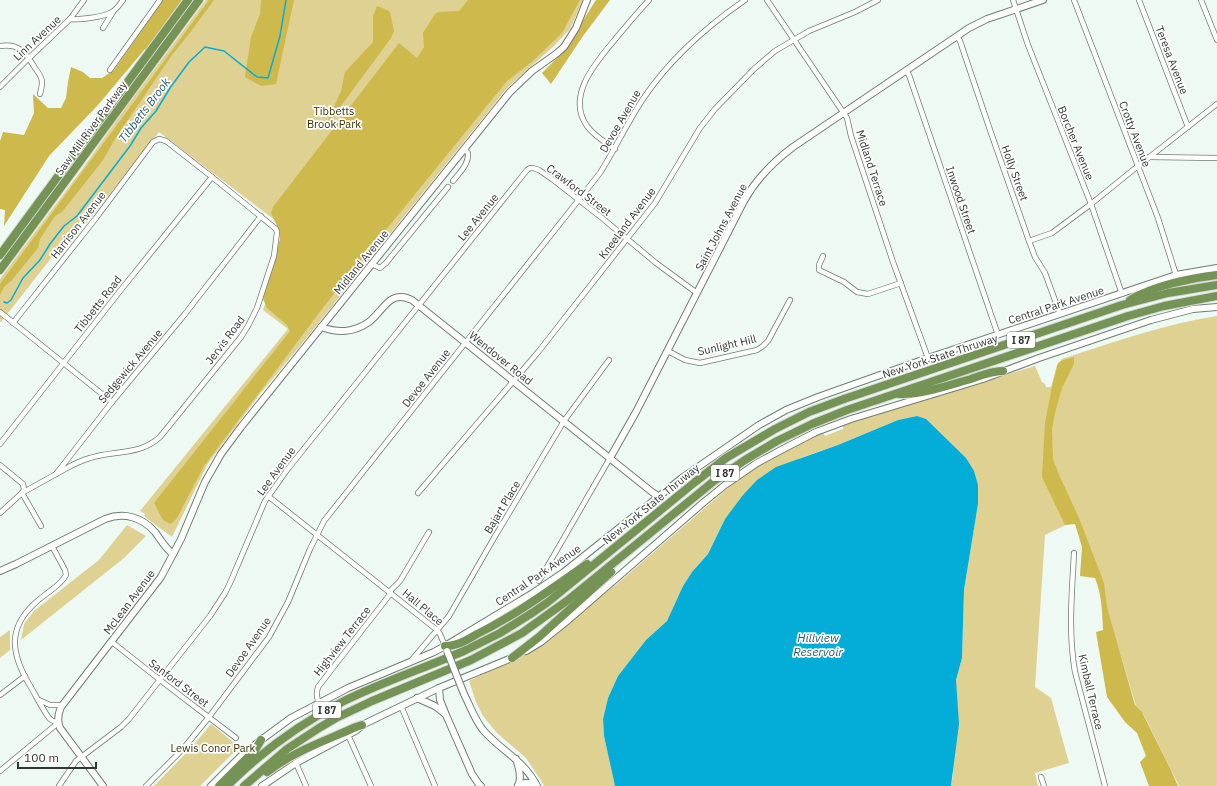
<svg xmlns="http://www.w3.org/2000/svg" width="1217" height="786" font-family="'IBM Plex Sans',sans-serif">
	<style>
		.green { fill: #ded192 }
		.forest { fill: #ceb94d }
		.water { fill: #03add7 }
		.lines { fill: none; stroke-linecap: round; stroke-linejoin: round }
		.stream { stroke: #03add7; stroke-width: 1.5 }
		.street-casing { stroke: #717c75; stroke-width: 6 }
		.secondary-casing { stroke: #717c75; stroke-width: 8 }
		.highway-casing { stroke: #d6d7d6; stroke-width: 10 }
		.street { stroke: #fff; stroke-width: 4.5 }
		.secondary { stroke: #fff; stroke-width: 6 }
		.highway { stroke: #759355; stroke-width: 8 }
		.secondary-bridge-casing { stroke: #717c75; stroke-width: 8; stroke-linecap: butt }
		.secondary-bridge { stroke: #fff; stroke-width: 6 }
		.labels { text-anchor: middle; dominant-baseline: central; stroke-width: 3.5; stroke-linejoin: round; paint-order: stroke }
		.shield { fill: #fff; stroke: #6f7270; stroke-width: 1 }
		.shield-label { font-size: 10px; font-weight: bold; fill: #313633 }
		.street-label { font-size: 11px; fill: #313633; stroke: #fff }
		.park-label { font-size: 11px; fill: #3a3101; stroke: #fff }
		.water-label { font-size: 12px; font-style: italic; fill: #265c6e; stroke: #fff }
	</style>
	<rect width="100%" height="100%" fill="#edf9f2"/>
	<g class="green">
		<path d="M206 0H583L570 29 555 45 508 87 304 341 260 394 207 465 172 537 145 517V514L140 511 288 329 263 310 279 263 285 234 280 224 159 132 86 224 81 220 1 322H0V279L83 168 124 110Z"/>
		<path d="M1217 316V786H1179L1144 715 1136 706 1107 609 1078 519 1045 535 1035 687 1051 698 1069 763 1035 773 1038 786H951L953 775 956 680 962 658 964 590 978 504V485L917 416 898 420 838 445 800 458 725 519 708 554 692 572 683 586 667 621 646 640 618 676 608 698 603 719 604 736 615 786H544L542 782 526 758 497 733 483 716 476 702 469 681 535 648 617 584 729 487 757 466 823 432 825 436 843 429V424L1035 366 1042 382 1045 384 1046 387H1051L1057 365 1062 359C1114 342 1164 324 1217 316Z"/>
		<path d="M127 525 146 536 124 558 21 640 24 624 34 611 99 560Z"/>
		<path d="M10 630V650L0 658V637Z"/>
		<path d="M211 724 239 747 200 786H154L191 748Z"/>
	</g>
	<g class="forest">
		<path d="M163 0H182L145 51V49L98 105 49 156 4 226 5 210 0 209V141L3 132 24 135 34 113 33 94 48 108H61L66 98 68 82 71 67 83 72 90 78H102L114 70Z"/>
		<path d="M209 0H214L189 34 172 55 115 139 103 160 62 212 55 216 40 239 38 248 12 280 4 287 0 295V284L24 251Z"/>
		<path d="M261 0H294L276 84 261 86 245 77 251 37 260 14Z"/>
		<path d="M468 0H580L562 33 533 61 507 81 325 305 204 466 177 518 171 524 163 520 154 503 290 331 287 325 267 308 263 299 280 239 279 230 271 213 273 207 399 43 417 58 424 47 423 33 435 14 439 12 459 11Z"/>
		<path d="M596 0H610L583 36 551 84 542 73 570 45 582 22Z"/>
		<path d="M377 6 387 10 390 12 394 31 391 38 324 129 341 91 345 72 373 42V16Z"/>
		<path d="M1074 357V364L1062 388 1055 413 1052 429 1053 459 1060 477 1079 518 1104 583 1107 607 1135 705 1142 712 1170 768 1178 786H1149L1140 762 1146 756 1137 733 1125 722 1107 697 1096 632 1103 630C1102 612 1102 595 1095 578L1080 576 1082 547 1075 524 1065 525 1042 477 1045 423 1052 387 1058 363 1063 360Z"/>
	</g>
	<path class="water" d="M917 416 926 419 966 458 974 471 978 485V504L964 590 962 658 956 680 959 724 951 786H615L604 736 603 719 608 698 618 676 646 640 667 621 683 586 692 572 708 554 725 519 743 495 757 480 776 467 838 445 898 420Z"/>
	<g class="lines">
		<path class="stream" d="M4 302 7 303 11 300 23 278 40 260 50 244 64 226 77 216 130 146 141 128 156 111 170 88 189 62 205 47 224 51 257 77 268 78 280 36 286 0"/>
		<g class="street-casing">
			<g id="street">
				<path d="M767 0 847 118 851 136 893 262 928 358"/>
				<path d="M1013 0 1028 45 1091 204 1122 294"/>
				<path d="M1074 0 1158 218 1176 275"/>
				<path d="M1139 0 1188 127"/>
				<path d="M1201 0 1217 40"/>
				<path d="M70 19C80 20 104 17 112 12 116 10 120 4 123 0"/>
				<path d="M103 28 113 12"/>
				<path d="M957 36 960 41 990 130 1029 241 1035 257 1045 273 1060 314"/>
				<path d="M0 46C19 43 26 53 35 68 38 72 42 77 42 82 42 86 41 90 40 94"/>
				<path d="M110 70 160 0"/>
				<path d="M906 71 909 75 998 335"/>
				<path d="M0 87 29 58 70 19 84 0"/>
				<path d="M615 149C605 142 594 136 587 126 565 95 598 60 617 37 627 25 638 12 649 0"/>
				<path d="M1149 157 1217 158"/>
				<path d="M453 181C460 172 469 164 468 153L464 149"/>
				<path d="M1029 241 1052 233 1091 204 1138 166 1217 104"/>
				<path d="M823 256 819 265V270L844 282 857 292 868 294 901 283"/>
				<path d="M372 264 380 268 386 263 448 187"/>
				<path d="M0 312 112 402"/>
				<path d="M13 323 96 218 153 142 159 139 166 141 212 177 276 229 277 232 274 256 257 308 248 326 241 337 160 437C139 456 115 450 90 458 78 461 67 468 56 474"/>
				<path d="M668 351 685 360 700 363 757 350 763 346 768 341 790 300"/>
				<path d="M0 444 120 291 212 177"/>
				<path d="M0 465 23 484 24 490 22 493"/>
				<path d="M22 493 41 526"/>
				<path d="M418 493 539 351 655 203 700 128 715 109 754 69 775 51 809 31 855 12 878 0"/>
				<path d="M268 496 437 630 440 634 445 646"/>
				<path d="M0 513 22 493 56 474 112 402 185 314 261 216"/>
				<path d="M1074 553C1072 592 1068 632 1075 672L1105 786"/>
				<path d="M539 581 610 458"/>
				<path d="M389 592 400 581 429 532"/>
				<path d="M112 642 160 680 236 738"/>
				<path d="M410 662 449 616 494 538 564 421 609 360"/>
				<path d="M0 695 25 676"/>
				<path d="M39 700 50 705H62"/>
				<path d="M319 703C316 697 316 693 318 687L391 593"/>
				<path d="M401 706 435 786"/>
				<path d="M348 735 371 786"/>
				<path d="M296 763 306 786"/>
				<path d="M0 771 58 723C56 722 52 721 50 719 45 714 34 692 29 684 9 650 8 624 41 598 49 591 61 585 66 575L65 570 52 546"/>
				<path d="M1041 777 1044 786"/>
				<path d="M59 786 76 761 121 727 129 719 210 616 225 593 230 583 265 501 287 470 527 170 530 168H533L539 170 552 179 602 218 656 263 697 293"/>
				<path d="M146 786 183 749 209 717 269 637 288 602 310 549 324 521 600 173C615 149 627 123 643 99 669 60 706 27 745 0"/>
			</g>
		</g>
		<g class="secondary-casing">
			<g id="secondary">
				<path d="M321 327C338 333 353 333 369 322 384 310 390 289 412 300L652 492 658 496"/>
				<path d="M610 458 636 412 744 201C756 179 773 162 793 147L969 28 987 19 1043 0"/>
				<path d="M0 571 16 564 105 519C124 512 142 517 155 532 161 540 165 548 173 554"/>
				<path d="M526 651 541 642 566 622 704 502 725 485 757 463 783 449 816 432 851 419 983 379 1039 358 1151 320 1193 309 1217 307"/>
				<path d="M439 688 440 700 446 715 472 774 478 783 481 786"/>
				<path d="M464 694C470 706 475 720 483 730 501 751 523 759 537 786"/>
				<path d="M417 698 435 706 445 714"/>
				<path d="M516 759C519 767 522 778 518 786"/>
				<path d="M103 786 60 728C57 721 58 714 61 707L161 577 181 539 205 482 221 454 241 427 510 92 532 71 556 54 564 47 576 28 587 0"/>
				<path d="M211 786 245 752 291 718 348 688 434 652 445 646 533 593 564 572 682 478 759 425 786 410 818 397 928 358 1176 275 1217 268"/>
				<path d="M262 786 296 763 357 730 362 725 439 688 514 657"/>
				<path d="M518 786 525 783H535"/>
			</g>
		</g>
		<g class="highway-casing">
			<g id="highway">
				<path d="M0 255 188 0"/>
				<path d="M0 270 199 0"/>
				<path d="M1130 300C1152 286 1191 278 1217 275"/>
				<path d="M899 394C921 395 949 385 971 379 982 375 992 371 1003 371"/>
				<path d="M445 646C457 646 467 640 477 634 516 615 551 589 587 564"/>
				<path d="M512 658 539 637 611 572"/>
				<path d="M267 772C294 751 325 741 356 727L362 725"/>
				<path d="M219 786 255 750 261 740"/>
				<path d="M227 786C261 752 300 724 342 702 382 682 425 668 466 650L500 633 532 613 548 602 695 482 726 458 775 429 809 412 844 399 1122 305 1168 293 1217 285"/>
				<path d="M244 786 287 749 319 728 336 718 372 701 471 660 522 633 568 600 714 481 745 460 777 441 812 424 847 410 1128 316 1164 306 1217 296"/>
			</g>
		</g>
		<use href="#street" class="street"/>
		<use href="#secondary" class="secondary"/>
		<use href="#highway" class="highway"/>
		<g class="secondary-bridge-casing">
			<path id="secondary-bridge" d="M447 651 464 694"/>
		</g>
		<use href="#secondary-bridge" class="secondary-bridge"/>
	</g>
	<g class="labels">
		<g class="shield">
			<rect x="1007" y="332" width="28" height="16" rx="3"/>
			<rect x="711" y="465" width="28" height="16" rx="3"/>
			<rect x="313" y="702" width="28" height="16" rx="3"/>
		</g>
		<g class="shield-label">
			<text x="1021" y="340">I 87</text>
			<text x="725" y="473">I 87</text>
			<text x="327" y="710">I 87</text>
		</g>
		<g class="street-label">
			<text transform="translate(37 38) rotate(-43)">Linn Avenue</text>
			<text transform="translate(1172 60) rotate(69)">Teresa Avenue</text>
			<text transform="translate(620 121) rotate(-60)">Devoe Avenue</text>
			<text transform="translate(91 128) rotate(-54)">Saw Mill River Parkway</text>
			<text transform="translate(1135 134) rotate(69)">Crotty Avenue</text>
			<text transform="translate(1076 143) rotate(68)">Borcher Avenue</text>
			<text transform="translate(872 168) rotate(72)">Midland Terrace</text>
			<text transform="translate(1015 173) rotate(70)">Holly Street</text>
			<text transform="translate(579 190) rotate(37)">Crawford Street</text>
			<text transform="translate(961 200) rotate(71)">Inwood Street</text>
			<text transform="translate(478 217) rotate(-51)">Lee Avenue</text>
			<text transform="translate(627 223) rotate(-53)">Kneeland Avenue</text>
			<text transform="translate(78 225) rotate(-52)">Harrison Avenue</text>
			<text transform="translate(721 227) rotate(-62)">Saint Johns Avenue</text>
			<text transform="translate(361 262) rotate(-51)">Midland Avenue</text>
			<text transform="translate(98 304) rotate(-52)">Tibbetts Road</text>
			<text transform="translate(1056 305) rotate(-18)">Central Park Avenue</text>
			<text transform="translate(225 340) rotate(-53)">Jervis Road</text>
			<text transform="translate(727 345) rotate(-13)">Sunlight Hill</text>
			<text transform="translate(940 356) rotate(-18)">New York State Thruway</text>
			<text transform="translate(501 358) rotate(39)">Wendover Road</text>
			<text transform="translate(130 366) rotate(-50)">Sedgewick Avenue</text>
			<text transform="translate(426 378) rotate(-52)">Devoe Avenue</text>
			<text transform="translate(276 471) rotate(-54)">Lee Avenue</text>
			<text transform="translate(651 504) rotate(-39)">New York State Thruway</text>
			<text transform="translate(502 507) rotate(-59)">Bajart Place</text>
			<text transform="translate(538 575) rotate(-34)">Central Park Avenue</text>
			<text transform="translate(129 602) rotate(-53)">McLean Avenue</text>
			<text transform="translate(423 607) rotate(40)">Hall Place</text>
			<text transform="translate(342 641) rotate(-52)">Highview Terrace</text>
			<text transform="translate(248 647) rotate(-55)">Devoe Avenue</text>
			<text transform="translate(179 683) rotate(37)">Sanford Street</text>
			<text transform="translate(1091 692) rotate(77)">Kimball Terrace</text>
		</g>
		<g class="park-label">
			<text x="334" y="111">Tibbetts<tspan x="334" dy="13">Brook Park</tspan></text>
			<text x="213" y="748">Lewis Conor Park</text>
		</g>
		<g class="water-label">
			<text transform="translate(144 110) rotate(-53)">Tibbetts Brook</text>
			<text x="818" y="637">Hillview<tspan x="818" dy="14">Reservoir</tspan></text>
		</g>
	</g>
	<path d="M18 762v6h78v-6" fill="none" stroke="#313633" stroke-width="2"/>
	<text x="24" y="762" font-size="12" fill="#313633" stroke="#ffffff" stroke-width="3" paint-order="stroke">100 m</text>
</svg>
